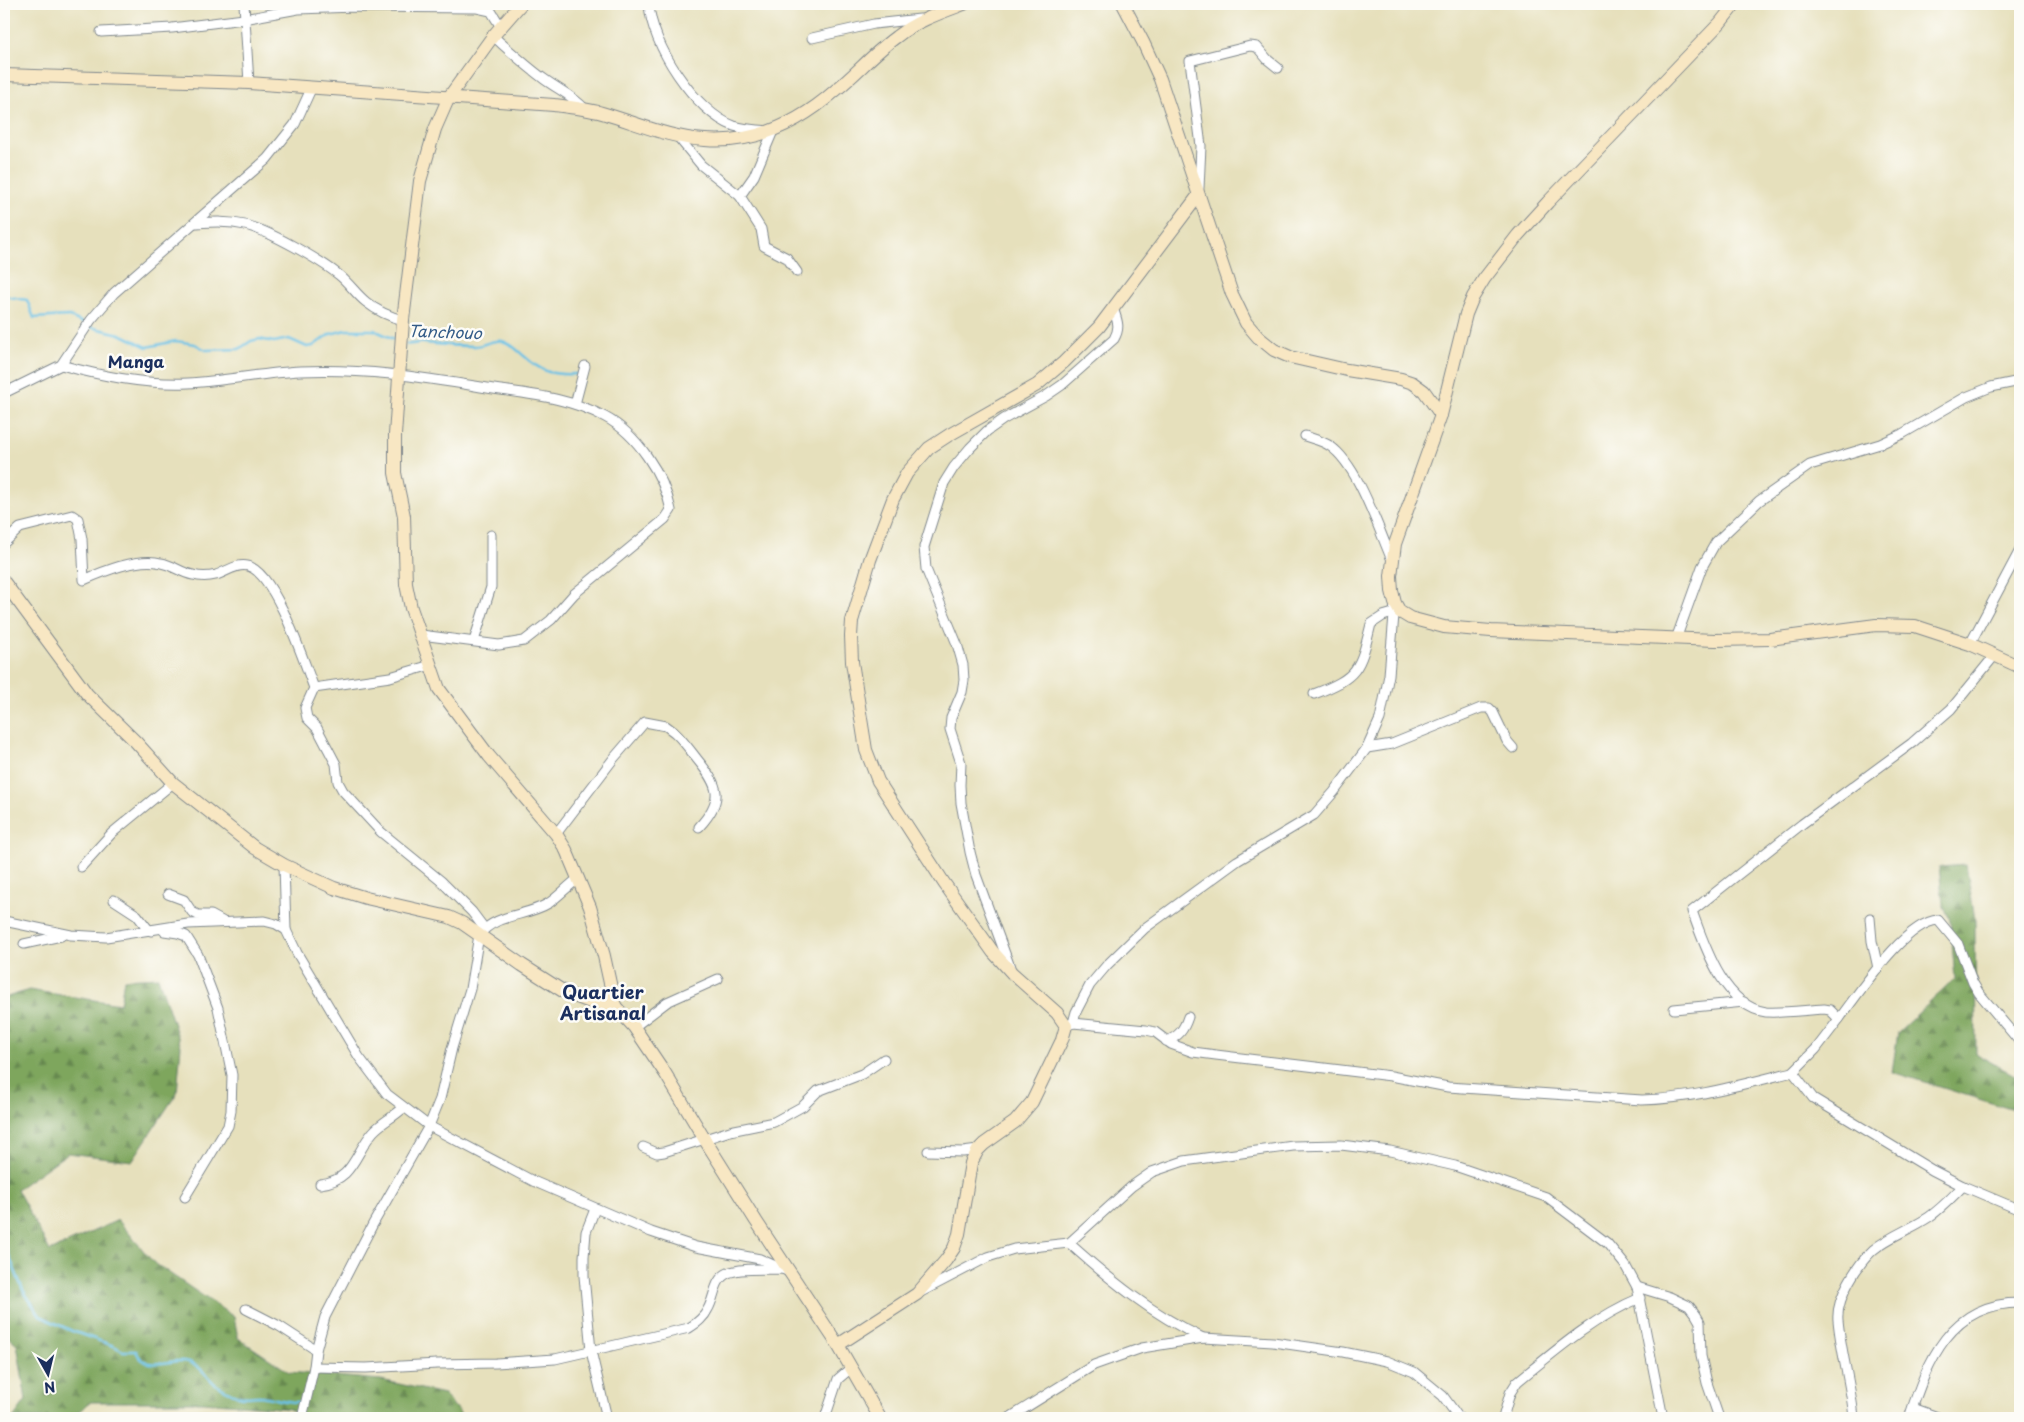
<svg xmlns="http://www.w3.org/2000/svg" width="2024" height="1422" font-family="'Playpen Sans',sans-serif">
	<style>
		.forest { fill: url(#forest-firs); stroke: #4c6a5e }
		.lines { fill: none; stroke-linecap: round; stroke-linejoin: round }
		.stream { stroke: #69c1e6; stroke-width: 2.5 }
		.street-casing { stroke: #80888d; stroke-width: 11 }
		.secondary-casing { stroke: #80888d; stroke-width: 14 }
		.street { stroke: #fff; stroke-width: 9 }
		.secondary { stroke: #f8e7c3; stroke-width: 12 }
		.labels { text-anchor: middle; dominant-baseline: central; stroke-width: 5; stroke-linejoin: round; paint-order: stroke }
		.water-label { font-size: 16px; font-style: italic; fill: #325b87; stroke: #fdfcf7 }
		.neighbourhood-label { font-size: 16px; font-weight: bold; fill: #1b2f5e; stroke: #fdfcf7 }
		.quarter-label { font-size: 18px; font-weight: bold; fill: #1b2f5e; stroke: #fdfcf7 }
	</style>
	<defs>
		<pattern id="forest-firs" width="22" height="20" patternUnits="userSpaceOnUse" patternTransform="scale(1.25)"><rect width="22" height="20" fill="#7ea65d"/><path d="M5 1l3.5 6h-7zM16 11l3.5 6h-7z" fill="#668850"/></pattern>
	</defs>
	<rect width="100%" height="100%" fill="#fdfcf7"/>
	<filter id="ink" filterUnits="userSpaceOnUse"><feTurbulence type="fractalNoise" baseFrequency=".02" numOctaves="2"/><feDisplacementMap in="SourceGraphic" scale="10" xChannelSelector="R" yChannelSelector="G"/><feConvolveMatrix kernelMatrix="1 2 1 2 8 2 1 2 1" color-interpolation-filters="sRGB"/></filter>
	<filter id="wash" filterUnits="userSpaceOnUse"><feTurbulence type="fractalNoise" baseFrequency=".0096" numOctaves="4" result="noise"/><feDisplacementMap in="SourceGraphic" scale="20" xChannelSelector="R" yChannelSelector="G"/><feGaussianBlur stdDeviation="1.12" result="paint"/><feColorMatrix in="noise" values="0 0 0 0 0 0 0 0 0 0 0 0 0 0 0 0 0 1.4 0 .05"/><feComposite in="paint" operator="in"/></filter>
	<g filter="url(#wash)">
		<rect width="100%" height="100%" fill="#e6e0bc"/>
		<g class="forest">
			<path d="M1966 865 1975 919 1976 1054 2020 1078V1112L1892 1072 1898 1032 1955 979 1950 920 1943 904 1939 867Z"/>
			<path d="M158 977 181 1046 177 1093 132 1161 68 1153 17 1189 50 1251 118 1220 153 1262 234 1317 238 1338 289 1372 381 1380 444 1394 464 1418H304L289 1409 203 1402H91L70 1418H13L26 1400 17 1344 4 1333V998L29 990 120 1004 124 979Z"/>
		</g>
		<g class="lines">
			<g class="stream">
				<path d="M4 296 27 300 34 318 68 316 85 324"/>
				<path d="M90 327 120 334 147 347 176 341 195 344 206 350 239 349 251 341 259 339 274 342 289 339 307 347 313 346 330 334 346 330H374L398 341"/>
				<path d="M406 344C413 345 418 342 425 343 442 345 458 346 475 346 484 346 492 339 502 341 511 343 517 350 524 356 543 373 551 375 577 374"/>
				<path d="M4 1244 23 1290 40 1316 72 1331 114 1346 123 1351H136C146 1375 172 1356 189 1362 201 1366 206 1376 215 1384 219 1387 235 1395 239 1396 245 1398 253 1396 259 1396 273 1397 286 1403 301 1402"/>
			</g>
		</g>
	</g>
	<g filter="url(#ink)">
		<g class="lines">
			<g class="street-casing">
				<g id="street">
					<path d="M244 4 249 83"/>
					<path d="M649 4C651 44 695 112 734 126 746 130 761 130 773 131L754 176 740 196 761 229 764 246 787 258 797 272"/>
					<path d="M101 32 172 28 244 19 298 9 355 7 477 8 491 11 501 27"/>
					<path d="M493 36C510 51 526 66 544 79 559 90 572 95 585 109"/>
					<path d="M812 38 874 24 920 19"/>
					<path d="M678 137 701 165 740 196"/>
					<path d="M1199 188 1201 146 1190 61 1250 46 1257 47 1268 60 1278 68"/>
					<path d="M196 223C213 222 228 221 245 225 268 230 320 260 339 275 349 283 356 294 366 302 376 310 391 317 403 320"/>
					<path d="M61 365C101 376 145 385 188 383 225 381 263 373 300 371 362 368 421 377 481 387 524 394 566 396 605 417 637 434 664 475 671 510L665 519 574 594 551 620 524 641 499 645 421 635"/>
					<path d="M4 393 61 365 91 320 114 293 267 159 295 124 312 87"/>
					<path d="M575 404 585 366"/>
					<path d="M1305 436C1313 439 1323 441 1330 446 1358 465 1378 528 1392 560"/>
					<path d="M4 543 20 528 72 515 78 519 82 539 84 580C104 571 139 557 161 563 173 565 181 573 193 575 200 577 208 577 216 575 226 572 237 563 248 566 275 573 304 662 314 688L390 677 431 665"/>
					<path d="M1676 639 1702 567 1716 542 1759 501 1810 465 1880 444 1902 434 1966 397 1991 387 2020 381"/>
					<path d="M474 641 491 587V535"/>
					<path d="M1970 644 2020 550"/>
					<path d="M1995 655 1951 709 1912 743 1802 824 1692 911C1704 944 1724 1007 1766 1012 1785 1013 1805 1010 1824 1009L1830 1010 1839 1019 1816 1049 1793 1072 1813 1098 1932 1170 1963 1186 2020 1210"/>
					<path d="M314 688 305 708 307 718 317 728 336 764 338 782 343 791 381 832 441 881 472 912 484 928"/>
					<path d="M1314 694C1359 677 1360 669 1371 624L1383 616 1393 613"/>
					<path d="M1367 748 1392 744 1481 708H1489L1493 712 1507 741 1513 748"/>
					<path d="M556 834 614 758 645 722 666 726 674 732C683 740 690 750 697 759 719 786 725 799 699 827"/>
					<path d="M284 865 286 930"/>
					<path d="M81 867 112 833 173 783"/>
					<path d="M168 894 184 900 192 912 198 915H211L222 921"/>
					<path d="M114 900 137 915 148 929 151 931"/>
					<path d="M1870 918 1872 941 1878 968"/>
					<path d="M4 921 71 935 106 937 188 924 264 921 276 924 286 930 297 953 359 1057 387 1094 429 1126 533 1181 651 1232 696 1247 760 1259 789 1272"/>
					<path d="M164 931 178 933 186 936 198 955 218 1008 232 1075 231 1111 228 1126 185 1197"/>
					<path d="M24 944 61 936"/>
					<path d="M1010 967 976 875 970 852 961 803 960 785 961 763 950 729 951 718 962 692 964 680 963 665 957 644 926 569 924 547 944 483 954 467 970 448 987 431 1004 419 1046 396 1062 385 1114 339C1121 327 1117 320 1113 308"/>
					<path d="M1674 1009 1744 1002"/>
					<path d="M1839 1019C1859 993 1905 922 1938 920L1958 944 1973 983 1979 993 2020 1042"/>
					<path d="M1073 1023 1076 1012 1090 985 1107 965 1145 928 1237 861 1314 815 1334 792 1367 748 1380 719 1389 675 1395 603"/>
					<path d="M1066 1026 1073 1023 1146 1030 1155 1032 1171 1044 1193 1052 1216 1055 1391 1076 1448 1087 1642 1100C1693 1099 1743 1084 1793 1072"/>
					<path d="M634 1027 667 1002 718 979"/>
					<path d="M1166 1041C1179 1037 1184 1029 1188 1017"/>
					<path d="M643 1147 657 1153 664 1152 730 1131 774 1122 803 1106 818 1091 862 1074 884 1059"/>
					<path d="M928 1151 963 1152 978 1150"/>
					<path d="M320 1184C354 1180 354 1154 373 1132 382 1122 394 1117 403 1108"/>
					<path d="M595 1209 586 1232 584 1257V1276L591 1351 607 1418"/>
					<path d="M1069 1243C1109 1279 1153 1315 1203 1338"/>
					<path d="M1637 1287 1670 1297 1689 1306 1696 1315 1700 1322 1701 1356 1707 1383 1719 1418"/>
					<path d="M921 1292 988 1257 1014 1249 1069 1243 1132 1186 1152 1172 1184 1161 1293 1146 1341 1145 1390 1151 1455 1166 1546 1197 1607 1243 1625 1265 1637 1287 1663 1418"/>
					<path d="M246 1309 279 1326 316 1350"/>
					<path d="M314 1367 366 1368 437 1364 496 1363 555 1359 689 1328C697 1323 704 1318 708 1309 715 1297 714 1279 728 1273 741 1267 768 1270 782 1269"/>
					<path d="M1913 1408 1940 1418"/>
					<path d="M302 1418 314 1367 316 1350 325 1317 373 1224 429 1126 440 1099 452 1048 470 989 479 935C497 913 526 917 549 903 559 896 569 885 579 878"/>
					<path d="M825 1418 838 1379 851 1368"/>
					<path d="M1009 1418 1094 1365 1142 1348 1203 1338 1273 1342 1343 1352 1387 1361 1414 1372 1443 1396 1459 1418"/>
					<path d="M1503 1418 1510 1393 1517 1382C1555 1351 1594 1317 1640 1298"/>
					<path d="M1854 1418C1851 1385 1841 1353 1838 1320 1836 1298 1857 1265 1873 1250 1890 1236 1911 1229 1929 1217 1942 1208 1952 1197 1963 1186"/>
					<path d="M1909 1418C1928 1360 1950 1303 2020 1303"/>
				</g>
			</g>
			<g class="secondary-casing">
				<g id="secondary">
					<path d="M521 4 493 36 449 97 435 129 420 181 403 320 395 435V473L404 516 406 584 411 608 439 689 489 756 556 834 566 850 590 907 604 956 615 1006"/>
					<path d="M1123 4 1143 42 1160 79 1232 294 1246 323 1258 337 1274 350 1290 357 1347 370 1401 379 1413 383 1424 391 1441 415 1395 544 1391 576 1392 591 1395 603 1400 612 1410 618 1444 627 1491 631 1715 640 1770 639 1876 625 1915 626 1970 644 2020 667"/>
					<path d="M4 75 249 83 554 105C570 107 587 109 602 113 637 123 669 138 705 140 756 144 799 123 836 90 857 73 874 53 896 37 916 21 940 13 964 4"/>
					<path d="M1441 415 1466 314 1473 297 1484 279 1518 235 1548 202 1720 23 1735 4"/>
					<path d="M4 582 87 694 136 742 173 783 255 848 284 865 334 888 366 898 449 917 462 923 522 965 566 993 590 1002 615 1006 634 1027 665 1073 705 1140 756 1221 838 1345 880 1418"/>
					<path d="M838 1345 917 1294 946 1260 954 1248 959 1234 971 1163 978 1150 984 1144 1015 1122 1032 1102 1062 1040 1066 1026 1057 1013 1012 973 993 952 944 883 878 781 866 750 852 662 851 636 852 621 870 560 893 499 907 473 929 448 949 435 1037 385 1064 362 1099 327 1198 196"/>
				</g>
			</g>
			<use href="#street" class="street"/>
			<use href="#secondary" class="secondary"/>
		</g>
	</g>
	<g class="labels">
		<g class="water-label">
			<text transform="translate(445 331) rotate(2)">Tanchouo</text>
		</g>
		<g class="neighbourhood-label">
			<text x="136" y="361">Manga</text>
		</g>
		<g class="quarter-label">
			<text x="603" y="991">Quartier<tspan x="603" dy="21">Artisanal</tspan></text>
		</g>
	</g>
	<rect width="2024" height="1422" fill="none" stroke="#fdfcf7" stroke-width="20"/>
	<g transform="translate(48 1374) rotate(172)" stroke="#fdfcf7" stroke-width="4" paint-order="stroke">
	<path d="M0-4L9 19L0 12L-9 19Z" fill="#1b2f5e"/>
	<text y="-8" font-size="14" font-weight="bold" text-anchor="middle" fill="#1b2f5e">N</text>
	</g>
</svg>
